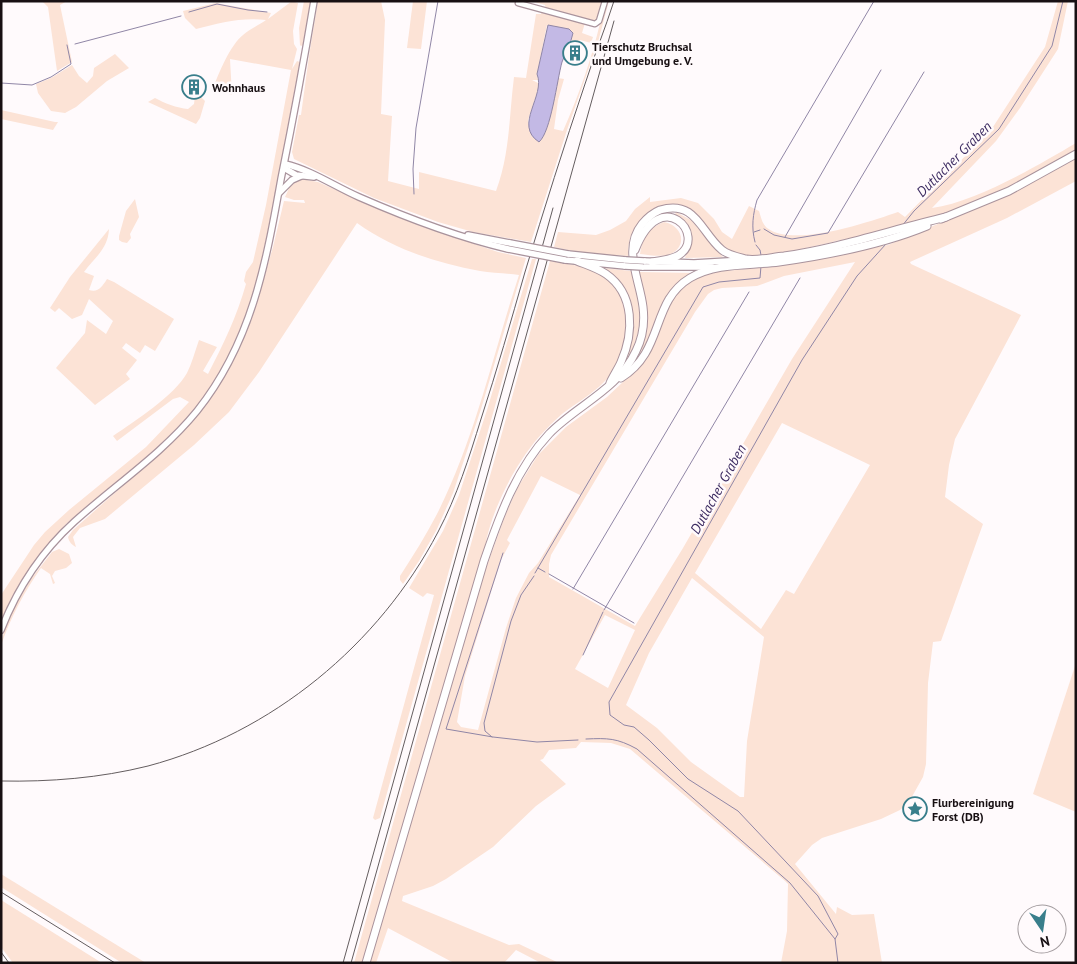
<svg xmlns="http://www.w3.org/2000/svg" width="1077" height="964" font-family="'PT Sans',sans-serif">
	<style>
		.green { fill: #fce3d6; fill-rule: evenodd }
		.water { fill: #c3b9e5; stroke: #9086a6 }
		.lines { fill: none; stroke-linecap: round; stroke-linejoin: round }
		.stream { stroke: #9086a6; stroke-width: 1 }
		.street-casing { stroke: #a9939c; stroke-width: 7 }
		.secondary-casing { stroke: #a9939c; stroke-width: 8 }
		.primary-casing { stroke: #a9939c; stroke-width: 9 }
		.street { stroke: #fff; stroke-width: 4.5 }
		.secondary { stroke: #fff; stroke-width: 5.5 }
		.primary { stroke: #fff; stroke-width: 7 }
		.rail { stroke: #645d5f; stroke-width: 1 }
		.secondary-bridge-casing { stroke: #a9939c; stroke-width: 8; stroke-linecap: butt }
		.secondary-bridge { stroke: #fff; stroke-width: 5.5 }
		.labels { text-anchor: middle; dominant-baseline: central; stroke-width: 5; stroke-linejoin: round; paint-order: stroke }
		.poi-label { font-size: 12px; font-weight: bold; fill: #181013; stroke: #fffafc; text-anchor: start }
		.water-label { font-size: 14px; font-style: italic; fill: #3c2b61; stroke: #fffafc }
	</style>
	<rect width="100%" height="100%" fill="#fffafc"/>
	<g class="green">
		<path d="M42 1H67L60 5 72 62 57 71 48 7Z"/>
		<path d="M292 1 298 3 293 31 294 44 297 49 292 69 297 61 300 62C291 108 283 153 274 199 259 276 246 346 196 409 161 453 109 487 66 524 37 554 18 585 1 623V595L34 545 45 532 69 510 146 447 189 402 180 397 173 399 117 441 113 436C135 421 174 396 187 373 192 363 195 351 199 340L217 347 203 371 208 374C223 345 237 316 246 284L244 281 246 272 253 262 266 205 291 70 230 59 232 95 213 89C218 74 231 44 243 35 250 29 259 25 266 20 242 17 219 23 196 29L185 18 183 11 216 3 271 13 268 19Z"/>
		<path d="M304 1H311L303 45 301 46 300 45 299 28Z"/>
		<path d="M318 1H381L385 20 381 114 392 116 388 181 419 189V172L496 191C510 154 509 116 514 77L526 78 536 14H541L542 11 585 23 582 33 593 37 591 43 580 40 577 46 571 43 573 33 547 25 537 74 538 80H532L538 83 539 87 528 120 532 137 547 127 558 78 564 79 558 100 554 129 563 131C579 95 592 58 601 19L595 22 546 9 545 5 531 1H609L598 42 567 130 531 242 473 232 438 222 374 198 294 159 292 152 299 115H301L309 56Z"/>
		<path d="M413 1H427L421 49 407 48Z"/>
		<path d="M1058 1H1068L1058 49 1020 108 996 141 932 208C976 202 1037 166 1076 143V151C1041 171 1005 191 967 205 950 212 931 217 913 222 887 229 862 236 836 241 808 248 774 256 745 255 707 252 709 209 677 206 673 206 667 208 663 210 657 211 650 212 645 216 632 228 628 239 628 256L582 253 554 247 558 232 596 235 610 230 626 221 635 209 650 197V202L681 198 698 203 714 219 722 232 732 239 749 206 759 211C761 217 762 224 767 228 794 248 869 222 898 212L905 217 991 130 1045 47Z"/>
		<path d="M115 54 129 68 107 81 76 107 65 113 51 111 38 93 36 84 51 78 72 65 79 76 87 83 93 76 94 68Z"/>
		<path d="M195 96H200L205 101 200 118 196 124 148 102 155 98C164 103 177 108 188 109L194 104Z"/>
		<path d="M1 110 55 122H58L53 130 1 119Z"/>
		<path d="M1076 158V181L1007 218 910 262 911 264 1021 315 955 439 949 465 945 497 983 524 941 641 933 642 928 683 926 764 923 777 909 802 900 810 881 819 822 838 812 845 795 864 836 914 837 907 852 915 874 914 882 963H781L787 931 788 884 785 881 630 749 611 743 581 742 576 748 549 750 543 759 540 760 566 784 536 806 493 847 446 879 433 886 403 896 402 901 509 945 519 944 559 963H541L516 950 504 963H454L388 928 376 963H368L485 571 505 516 518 487 538 455 566 427 607 397 640 366 654 343 665 314 675 294 690 281 713 272 771 267 888 245 1011 193ZM855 262 792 359 683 548 635 626 549 577V564L551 555 695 312 708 294 714 290 722 288 757 286 784 276ZM782 423 870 465 794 594 786 590 761 629 695 573ZM541 476 580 495 538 563 529 573 516 598 506 628 478 730 461 727 457 722 465 676 501 560 510 543 507 540ZM692 578 764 637 747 741 744 797H740L691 762 657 728 626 705 649 653ZM605 615 635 630 608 688 575 669Z"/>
		<path d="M301 179 318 182 379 209 422 226 498 252 526 258 481 409 453 493 437 529 419 561 403 584 400 580V576C413 556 426 535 437 514 475 439 493 354 519 275 506 273 492 273 480 271 436 263 393 249 357 223L259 372 229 412 194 445 105 519 80 528 73 537 76 547C72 545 69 542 68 537L73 530 170 444 198 414 214 393 232 363 251 321 273 247 284 201 305 203 304 200H294L285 197 291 184Z"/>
		<path d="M135 199 139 217 130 234 131 238 127 243 122 242 119 240V236L126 211Z"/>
		<path d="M676 212 691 220 723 257 685 258C686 254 688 251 690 246 695 231 686 222 675 214Z"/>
		<path d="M664 222C684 226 688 248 668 255 659 257 649 255 640 254 642 239 649 227 664 222Z"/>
		<path d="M109 229C108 249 95 257 84 272L94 276 89 290C98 293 102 287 107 279L114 282 174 319 155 351 145 345 140 353 126 343 122 348 137 360 126 374 130 379 95 405 56 368 85 333 87 320 106 334 113 321 89 299 82 315 72 319 59 308 55 312 50 308 70 277Z"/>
		<path d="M532 259H536L380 818 375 820 373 818 434 595 427 593 423 597 409 588 443 531 459 495 487 410Z"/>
		<path d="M550 261C568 265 589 265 605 276 639 299 631 355 605 381 593 394 576 403 562 414 554 421 546 429 538 438 514 466 491 511 485 547L362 963H354Z"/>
		<path d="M604 268 631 271C642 312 646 334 620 370 632 341 640 321 624 291 618 281 613 275 604 268Z"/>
		<path d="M639 272 694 273 679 282 665 300 644 352 631 368C652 334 647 309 639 272Z"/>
		<path d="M59 549 69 554 72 563 66 568 55 571 52 576 55 583 53 584 50 574 41 568C24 592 11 617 1 645L4 631 18 600 31 579 52 552Z"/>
		<path d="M1076 663V812L1033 794Z"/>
		<path d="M1 874 146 963H122L1 887Z"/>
		<path d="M1 900 102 963H13L1 947Z"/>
	</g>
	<path class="water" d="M548 25 569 29 573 33C571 43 566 52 562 62 557 80 551 132 539 142 513 125 546 96 537 74Z"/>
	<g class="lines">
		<g class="stream">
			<path d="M189 12 217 4 248 10 267 12"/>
			<path d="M75 44 181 16"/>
			<path d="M1 83 32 85 51 77 71 64 67 45"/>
			<path d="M414 194 413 169 416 128 438 1"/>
			<path d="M902 226 914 211 999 129 1052 46 1063 1"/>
			<path d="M764 229 774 235 792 239 828 233 924 72"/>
			<path d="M754 232 760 230"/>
			<path d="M785 237 881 70"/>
			<path d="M755 242C751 227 753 214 757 200L874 1"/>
			<path d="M756 245 760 250 761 255"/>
			<path d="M503 553 446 729 493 737 537 742 578 740"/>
			<path d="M538 568 545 572"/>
			<path d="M535 573 703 287 719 282 760 278 761 266"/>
			<path d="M549 574 634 623"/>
			<path d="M573 589 749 292"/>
			<path d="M604 610 800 278"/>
			<path d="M583 655 603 612"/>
			<path d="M492 737 485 731 484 723 511 621 521 595 534 576"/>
			<path d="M586 739C608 738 617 738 637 749L790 883 835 939"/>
			<path d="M838 963 835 939 838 934 818 896 738 811 688 779 649 740 634 727 624 725 610 715 609 702 802 360 857 276 886 244"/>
		</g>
		<g class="street-casing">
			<path id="street" d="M518 3 595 24 599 21 605 1"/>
		</g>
		<g class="secondary-casing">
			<g id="secondary">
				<path d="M285 164C311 170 334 186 359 197 407 218 457 237 508 249"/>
				<path d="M284 168 296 175 314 177"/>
				<path d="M279 193 292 180 301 176"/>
				<path d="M468 235 510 243"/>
				<path d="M568 254 626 260"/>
				<path d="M565 260 625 266"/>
				<path d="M644 261 694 263 744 260"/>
				<path d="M642 267H712"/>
				<path d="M1 630C17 589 41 552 74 522 115 485 162 454 197 411 252 342 266 263 281 179 293 120 304 61 314 1"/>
			</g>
		</g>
		<g class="primary-casing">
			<g id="primary">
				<path d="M941 219 1009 191 1076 154"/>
				<path d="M635 250C661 183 708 236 679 255 671 260 661 260 652 262"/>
				<path d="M577 261C587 265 597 268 606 274 635 294 634 333 621 362 618 369 613 376 610 383"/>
				<path d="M621 378C665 351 650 302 690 278 717 262 750 266 779 262 829 255 881 245 927 226"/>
				<path d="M366 963 484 561C499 517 516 469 549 434 577 405 618 390 636 351 643 337 645 323 643 307 640 280 622 249 642 224 647 218 653 213 660 210 696 199 701 233 722 250 728 255 738 257 746 259 757 261 772 257 784 256 839 248 891 230 946 217"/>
			</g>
		</g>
		<use href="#street" class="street"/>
		<use href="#secondary" class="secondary"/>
		<use href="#primary" class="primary"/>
		<g class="rail">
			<path d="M1 781C50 782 100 778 148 766 272 733 379 645 438 532 457 496 469 458 481 419 497 370 511 321 525 272 544 209 564 146 585 84 594 56 605 29 614 1"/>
			<path d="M1 892 115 963"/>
			<path d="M1 952 9 963"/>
			<path d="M343 963 553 208"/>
			<path d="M351 963 614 21"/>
		</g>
		<g class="secondary-bridge-casing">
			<g id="secondary-bridge">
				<path d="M510 243 568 254"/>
				<path d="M508 249 565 260"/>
				<path d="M626 260 644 261"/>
				<path d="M625 266 642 267"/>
			</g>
		</g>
		<use href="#secondary-bridge" class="secondary-bridge"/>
	</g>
	<defs>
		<g id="building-ring" transform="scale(1.25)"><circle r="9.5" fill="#fffafc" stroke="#397e8b" stroke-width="1.5"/><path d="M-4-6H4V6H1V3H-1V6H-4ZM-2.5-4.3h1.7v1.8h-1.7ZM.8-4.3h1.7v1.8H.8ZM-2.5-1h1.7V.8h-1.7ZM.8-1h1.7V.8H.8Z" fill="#397e8b"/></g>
		<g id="sight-ring" transform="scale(1.25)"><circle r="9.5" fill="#fffafc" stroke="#397e8b" stroke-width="1.5"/><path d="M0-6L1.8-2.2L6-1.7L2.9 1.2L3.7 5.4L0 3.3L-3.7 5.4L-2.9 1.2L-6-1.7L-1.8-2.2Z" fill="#397e8b"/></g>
	</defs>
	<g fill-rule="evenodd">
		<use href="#building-ring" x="575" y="53"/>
		<use href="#building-ring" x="194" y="87"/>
		<use href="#sight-ring" x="915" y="809"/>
	</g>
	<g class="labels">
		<g class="poi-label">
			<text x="592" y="46">Tierschutz Bruchsal<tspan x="592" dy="14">und Umgebung e. V.</tspan></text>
			<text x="212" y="87">Wohnhaus</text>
			<text x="932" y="802">Flurbereinigung<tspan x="932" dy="14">Forst (DB)</tspan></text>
		</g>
		<g class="water-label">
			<text transform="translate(954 159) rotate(-45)">Dutlacher Graben</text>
			<text transform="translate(718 489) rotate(-61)">Dutlacher Graben</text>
		</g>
	</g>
	<rect width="1077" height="964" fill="none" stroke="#181013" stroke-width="5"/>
	<g transform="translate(1042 929) rotate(167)"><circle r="24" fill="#fffafc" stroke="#a39c9f"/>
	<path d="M0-4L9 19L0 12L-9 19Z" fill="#397e8b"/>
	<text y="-8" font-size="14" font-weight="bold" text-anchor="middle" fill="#181013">N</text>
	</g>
</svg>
